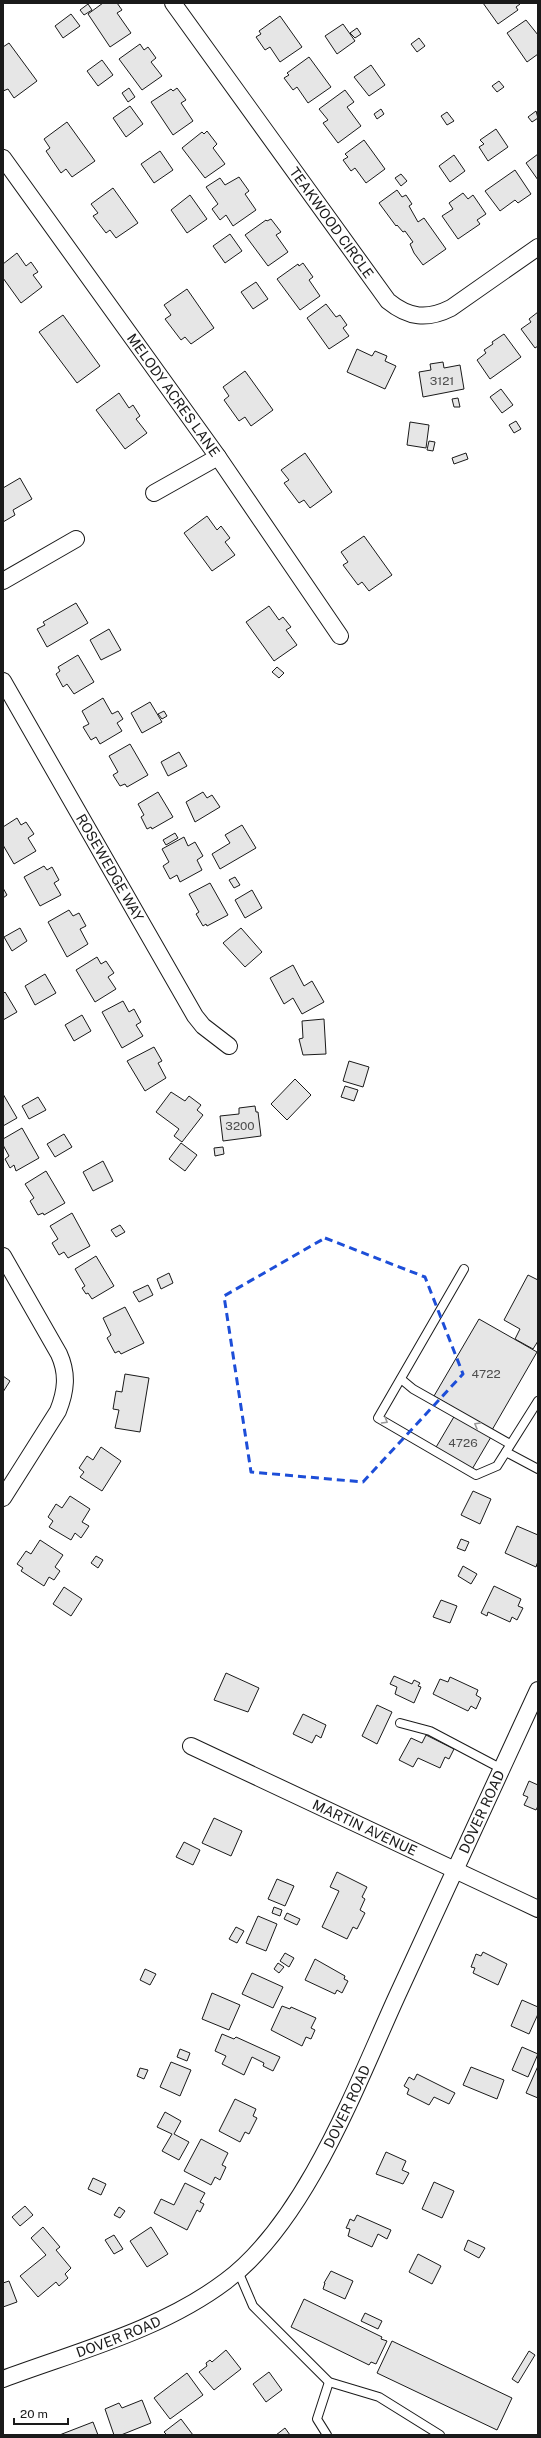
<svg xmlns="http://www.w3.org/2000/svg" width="541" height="2438" font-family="'Public Sans',sans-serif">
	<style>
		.building { fill: #e6e6e6; stroke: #1a1a1a }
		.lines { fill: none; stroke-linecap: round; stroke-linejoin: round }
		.lane-casing { stroke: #1a1a1a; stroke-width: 10 }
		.street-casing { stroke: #1a1a1a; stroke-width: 18 }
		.lane { stroke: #fff; stroke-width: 8 }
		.street { stroke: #fff; stroke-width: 16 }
		.oneway { stroke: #989898 }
		.marked { fill: none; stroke: #1d4ed8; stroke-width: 3; stroke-dasharray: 8 5; stroke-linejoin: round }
		.labels { text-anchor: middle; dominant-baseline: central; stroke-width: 3; stroke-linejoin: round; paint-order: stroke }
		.number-label { font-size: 12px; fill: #4d4d4d }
		.street-label { font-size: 14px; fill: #1a1a1a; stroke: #fff }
	</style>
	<rect width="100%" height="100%" fill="#fff"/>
	<g class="building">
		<path d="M103 3H117L122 10 117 13 131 33 110 47 88 14Z"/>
		<path d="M483 3H519L520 4 516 7 518 10 498 24Z"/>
		<path d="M88 4 92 10 84 15 80 10Z"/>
		<path d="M71 14 80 26 63 38 55 26Z"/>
		<path d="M280 16 302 47 280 62 270 47 265 50 256 37 261 34 259 31Z"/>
		<path d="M526 20 538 35V54L527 62 507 33Z"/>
		<path d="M343 24 355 41 337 54 325 36Z"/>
		<path d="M357 28 361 34 355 38 350 33Z"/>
		<path d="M419 38 425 46 417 52 411 44Z"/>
		<path d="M9 43 37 81 14 98 8 89 3 91V47Z"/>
		<path d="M140 44 144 50 148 47 156 58 151 62 162 76 142 90 119 59Z"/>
		<path d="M309 57 331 87 308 103 297 87 293 90 284 78 289 75 287 73Z"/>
		<path d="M102 60 113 75 98 86 87 71Z"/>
		<path d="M371 65 385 85 369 96 354 77Z"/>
		<path d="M499 81 504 87 497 92 492 86Z"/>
		<path d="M129 88 135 97 128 102 122 93Z"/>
		<path d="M177 88 186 100 181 103 193 121 173 135 151 102 171 89 173 91Z"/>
		<path d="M345 90 354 102 347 107 361 126 338 143 323 123 328 120 319 109Z"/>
		<path d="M130 106 143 124 126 137 113 118Z"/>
		<path d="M381 109 384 114 377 119 374 114Z"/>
		<path d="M536 111 538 118 532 122 528 117Z"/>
		<path d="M447 112 454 121 447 125 441 116Z"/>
		<path d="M67 122 95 161 72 177 66 169 61 173 46 151 50 148 44 139Z"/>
		<path d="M496 129 508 147 488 161 479 147 484 144 480 140Z"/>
		<path d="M207 131 217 144 213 148 225 164 205 178 182 148 202 132 204 134Z"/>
		<path d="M364 140 385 169 366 183 355 168 351 171 343 160 348 157 345 154Z"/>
		<path d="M160 151 173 170 154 183 141 164Z"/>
		<path d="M538 154V180L526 163Z"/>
		<path d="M454 155 465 171 450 182 439 166Z"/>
		<path d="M515 170 531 194 518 203 515 200 500 211 485 191Z"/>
		<path d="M401 174 407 181 401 186 395 178Z"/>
		<path d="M239 177 249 191 245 194 256 210 233 226 226 215 220 220 212 209 218 204 206 187 220 178 225 185Z"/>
		<path d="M113 188 138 223 116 238 110 230 106 233 93 216 98 213 91 204Z"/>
		<path d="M397 190 402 197 406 195 412 204 409 206 418 222 424 218 446 249 423 265 414 253 410 244 413 242 405 231 403 232 397 225 396 226 379 203Z"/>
		<path d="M463 193 468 199 473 195 486 214 477 220 480 224 458 239 442 216 453 209 449 203Z"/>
		<path d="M190 195 207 219 187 233 171 210Z"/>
		<path d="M271 219 281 232 276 235 288 252 268 266 245 235 266 220 267 221Z"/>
		<path d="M230 234 242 251 225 263 213 246Z"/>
		<path d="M17 253 26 266 31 262 38 272 33 275 42 287 21 303 3 278V264Z"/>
		<path d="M303 263 313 277 309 280 320 296 300 310 277 279 298 264 299 266Z"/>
		<path d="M256 282 268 299 253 309 241 292Z"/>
		<path d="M187 289 214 328 191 344 185 337 181 340 165 319 171 315 164 305Z"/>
		<path d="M326 304 336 317 340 315 347 325 343 328 349 336 329 349 307 318Z"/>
		<path d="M538 312V346L535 348 521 329 531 322 529 319Z"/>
		<path d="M63 315 100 366 77 383 39 332Z"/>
		<path d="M504 334 521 357 490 379 477 360 486 353 484 350 493 344 492 342Z"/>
		<path d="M357 349 372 356 375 351 387 356 385 361 396 366 385 389 347 372Z"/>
		<path d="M443 362 444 368 460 365 464 389 423 397 419 372 431 370 430 364Z"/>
		<path d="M245 371 273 410 251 426 245 417 239 421 224 400 229 396 223 387Z"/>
		<path d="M501 389 513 405 502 413 490 397Z"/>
		<path d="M119 393 129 408 133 405 140 416 136 419 147 433 125 449 96 410Z"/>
		<path d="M458 398 460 407H454L452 399Z"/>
		<path d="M516 421 521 429 514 433 509 425Z"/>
		<path d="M410 422 429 425 426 448 407 445Z"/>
		<path d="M429 441 435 442 433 451 427 450Z"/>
		<path d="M305 453 332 492 310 508 304 500 299 503 284 483 289 480 281 470Z"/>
		<path d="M466 453 468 459 454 464 452 458Z"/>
		<path d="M20 478 32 499 13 510 15 515 3 522V488Z"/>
		<path d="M207 516 217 530 221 526 230 538 225 542 235 555 212 571 184 533Z"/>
		<path d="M364 536 392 575 369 591 362 582 358 585 343 565 348 562 341 552Z"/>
		<path d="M76 603 88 623 47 647 37 629 45 625 43 622Z"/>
		<path d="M269 606 279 620 283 617 291 627 286 630 297 645 274 661 246 622Z"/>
		<path d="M109 629 121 650 101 660 90 640Z"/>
		<path d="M78 655 94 682 74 694 67 684 63 687 56 674 60 671 58 667Z"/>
		<path d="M277 667 284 673 279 678 272 672Z"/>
		<path d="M103 698 112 714 118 711 123 719 117 723 122 731 100 744 96 737 91 740 83 727 89 724 82 711Z"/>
		<path d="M150 702 162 722 142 733 131 713Z"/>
		<path d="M164 711 167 716 162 719 158 714Z"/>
		<path d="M130 744 148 775 127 787 125 784 120 786 113 775 118 772 109 756Z"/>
		<path d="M179 752 187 766 168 776 161 762Z"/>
		<path d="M158 792 173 817 152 829 151 827 147 829 141 817 144 815 138 804Z"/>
		<path d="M203 792 207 798 212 795 220 807 195 822 186 802Z"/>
		<path d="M17 818 21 825 26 822 34 834 28 838 36 851 14 864 3 845V827Z"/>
		<path d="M242 825 256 848 220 869 212 854 230 843 225 835Z"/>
		<path d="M175 833 178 838 166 845 163 840Z"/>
		<path d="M184 837 188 846 195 842 203 856 197 860 202 870 180 882 177 875 170 879 163 866 169 862 162 849Z"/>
		<path d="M44 866 47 870 52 867 59 880 54 883 61 895 40 906 24 877Z"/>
		<path d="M235 877 240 885 234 888 229 880Z"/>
		<path d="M210 883 228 915 207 926 206 924 203 926 196 914 199 912 189 894Z"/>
		<path d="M3 888 7 895 3 898Z"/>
		<path d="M252 890 262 908 245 918 235 900Z"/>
		<path d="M69 910 73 916 79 913 86 926 80 929 88 944 67 957 48 922Z"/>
		<path d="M20 928 27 941 12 951 4 937Z"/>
		<path d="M241 928 262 952 245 967 223 943Z"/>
		<path d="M97 957 101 964 106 961 114 973 108 977 116 989 95 1002 76 970Z"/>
		<path d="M293 965 304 986 312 981 324 1002 302 1014 293 998 284 1004 270 978Z"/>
		<path d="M45 974 56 993 35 1005 25 986Z"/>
		<path d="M5 992 17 1012 3 1020V994Z"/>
		<path d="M123 1001 129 1012 134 1009 141 1022 136 1025 143 1036 122 1048 102 1012Z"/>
		<path d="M82 1015 91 1031 74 1041 65 1025Z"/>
		<path d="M324 1019 326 1054 303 1055 299 1039 303 1038 302 1021Z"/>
		<path d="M154 1047 162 1061 158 1063 166 1078 145 1091 127 1061Z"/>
		<path d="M349 1061 369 1067 363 1087 343 1081Z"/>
		<path d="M295 1079 311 1095 287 1120 271 1104Z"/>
		<path d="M345 1086 358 1090 354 1101 341 1097Z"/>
		<path d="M171 1092 185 1101 189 1096 201 1105 197 1110 203 1115 182 1142 174 1136 179 1129 156 1112Z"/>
		<path d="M3 1094 17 1118 3 1126Z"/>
		<path d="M38 1097 46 1110 29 1119 22 1106Z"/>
		<path d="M255 1106 256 1112H258L261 1136 223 1141 220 1116 239 1114V1108Z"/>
		<path d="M22 1128 39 1158 16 1171 14 1165 10 1168 5 1159 9 1156 3 1145V1139Z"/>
		<path d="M64 1134 72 1147 55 1157 47 1144Z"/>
		<path d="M181 1143 197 1155 185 1171 169 1159Z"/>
		<path d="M223 1147 224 1154 215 1156 214 1148Z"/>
		<path d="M103 1161 113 1181 93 1191 83 1172Z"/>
		<path d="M46 1171 65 1203 44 1215 43 1213 38 1215 30 1201 34 1198 25 1184Z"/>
		<path d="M72 1213 90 1246 68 1258 64 1252 59 1255 52 1243 58 1239 50 1226Z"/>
		<path d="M120 1225 125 1232 116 1237 111 1230Z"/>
		<path d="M96 1256 114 1286 92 1299 88 1293 86 1294 82 1288 85 1286 75 1269Z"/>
		<path d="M169 1273 173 1283 161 1289 157 1279Z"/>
		<path d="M528 1275 538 1280V1341L533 1349 515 1339 520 1329 504 1320Z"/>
		<path d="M148 1285 153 1295 139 1302 133 1292Z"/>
		<path d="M125 1307 144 1343 121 1354 119 1351 115 1353 107 1338 111 1335 103 1318Z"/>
		<path d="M479 1319 537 1352 492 1430 434 1396Z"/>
		<path d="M125 1374 149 1378 140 1432 115 1428 119 1410 113 1409 116 1391 122 1392Z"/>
		<path d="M3 1376 10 1381 3 1392Z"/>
		<path d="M455 1415 491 1437 471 1471 435 1449Z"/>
		<path d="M101 1447 121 1461 102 1491 80 1477 84 1472 79 1468 87 1456 93 1460Z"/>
		<path d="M473 1491 491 1499 480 1524 461 1515Z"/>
		<path d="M70 1496 90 1509 82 1522 89 1526 81 1538 75 1533 71 1540 49 1527 53 1521 48 1517 56 1504 62 1508Z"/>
		<path d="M517 1526 538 1535V1561L536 1567 505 1553Z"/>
		<path d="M461 1539 469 1542 465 1551 457 1548Z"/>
		<path d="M40 1540 63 1555 55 1567 60 1571 54 1580 49 1577 44 1586 21 1571 23 1568 17 1564 26 1551 31 1554Z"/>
		<path d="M96 1556 103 1560 98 1568 91 1563Z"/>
		<path d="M463 1566 477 1574 471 1584 458 1576Z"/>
		<path d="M494 1586 521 1599 518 1606 523 1608 517 1620 512 1617 510 1622 488 1612 487 1616 481 1613Z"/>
		<path d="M64 1587 82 1599 71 1616 53 1604Z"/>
		<path d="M441 1600 457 1606 450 1623 433 1617Z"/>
		<path d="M226 1673 259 1688 248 1712 214 1700Z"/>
		<path d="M394 1676 412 1684 414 1680 420 1683 418 1686 421 1687 414 1703 395 1694 397 1687 390 1684Z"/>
		<path d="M450 1677 478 1690 476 1695 481 1698 476 1709 471 1706 468 1711 433 1694 440 1679 448 1682Z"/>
		<path d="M377 1705 392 1712 377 1744 362 1736Z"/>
		<path d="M303 1714 326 1725 321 1738 316 1735 312 1743 293 1734Z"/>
		<path d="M426 1735 454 1749 449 1759 445 1757 440 1768 418 1758 413 1767 399 1760 411 1738 422 1743Z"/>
		<path d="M529 1781 538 1785V1806L536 1810 524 1805 528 1797 523 1795Z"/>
		<path d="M214 1818 242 1831 231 1856 202 1843Z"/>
		<path d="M184 1842 200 1850 193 1865 176 1857Z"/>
		<path d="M337 1872 367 1887 362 1897 365 1899 360 1910 365 1913 357 1929 353 1927 347 1939 322 1927 339 1891 330 1887Z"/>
		<path d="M277 1879 294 1886 285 1906 268 1899Z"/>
		<path d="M274 1907 282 1910 280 1916 272 1913Z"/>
		<path d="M287 1913 300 1919 297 1925 284 1919Z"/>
		<path d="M258 1916 277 1924 266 1951 246 1943Z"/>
		<path d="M236 1927 244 1931 237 1943 229 1939Z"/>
		<path d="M483 1952 507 1964 498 1985 473 1973 475 1968 471 1967 476 1954 481 1956Z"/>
		<path d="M285 1953 294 1958 289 1967 280 1961Z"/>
		<path d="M315 1959 345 1976 344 1979 348 1981 342 1993 337 1990 335 1994 305 1980Z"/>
		<path d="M278 1963 284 1967 279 1973 274 1969Z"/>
		<path d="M145 1969 156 1974 150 1985 140 1980Z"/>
		<path d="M252 1973 283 1987 273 2008 242 1994Z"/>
		<path d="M212 1993 240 2005 229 2030 202 2019Z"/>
		<path d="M522 2000 538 2007V2014L529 2034 511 2026Z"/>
		<path d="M282 2006 290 2009 291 2007 316 2018 311 2028 315 2030 311 2039 306 2037 302 2046 271 2030Z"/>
		<path d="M222 2034 234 2039 236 2037 280 2057 273 2071 263 2066 264 2063 252 2057 244 2075 222 2064 226 2056 215 2051Z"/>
		<path d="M522 2047 538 2054 528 2077 512 2070Z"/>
		<path d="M180 2049 190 2053 187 2061 177 2057Z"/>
		<path d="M171 2062 191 2070 180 2096 160 2087Z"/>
		<path d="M538 2066V2098L526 2093Z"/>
		<path d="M471 2067 504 2080 497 2099 463 2085Z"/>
		<path d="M140 2068 148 2070 144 2079 137 2076Z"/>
		<path d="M417 2074 455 2093 449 2104 434 2097 429 2105 407 2094 409 2089 404 2086 409 2077 414 2080Z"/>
		<path d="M235 2099 256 2109 253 2116 257 2118 249 2134 245 2132 240 2142 219 2131Z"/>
		<path d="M165 2112 181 2121 174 2134 189 2142 179 2160 162 2151 172 2134 157 2127Z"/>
		<path d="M201 2139 228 2153 222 2165 226 2167 220 2180 215 2177 211 2185 184 2171Z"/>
		<path d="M386 2152 406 2161 402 2170 409 2173 403 2184 376 2174Z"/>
		<path d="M93 2178 106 2184 101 2195 88 2189Z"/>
		<path d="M434 2182 454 2191 442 2218 422 2209Z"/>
		<path d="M185 2183 205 2193 200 2202 204 2204 200 2212 197 2210 187 2230 154 2213 161 2199 174 2205Z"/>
		<path d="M25 2206 33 2215 20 2226 12 2217Z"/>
		<path d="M119 2207 125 2211 120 2218 114 2215Z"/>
		<path d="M357 2215 391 2230 387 2239 378 2234 372 2247 348 2236 350 2229 346 2228 348 2224 350 2219 354 2221Z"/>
		<path d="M43 2227 60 2247 56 2250 71 2268 65 2274 68 2278 59 2286 56 2282 38 2297 20 2276 46 2255 31 2238Z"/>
		<path d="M151 2227 168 2254 147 2267 130 2241Z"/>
		<path d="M114 2235 123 2249 114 2254 105 2240Z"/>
		<path d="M468 2240 485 2248 479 2258 464 2250Z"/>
		<path d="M418 2254 441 2266 432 2284 409 2272Z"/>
		<path d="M331 2271 353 2281 345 2299 323 2289 325 2283H324Z"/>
		<path d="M9 2281 17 2302 3 2307V2283Z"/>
		<path d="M304 2299 382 2337 381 2339 387 2341 376 2364 371 2362 369 2365 291 2327Z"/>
		<path d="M365 2313 382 2321 378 2329 361 2321Z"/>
		<path d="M392 2341 512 2398 497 2430 377 2373Z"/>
		<path d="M226 2350 241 2369 214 2390 199 2372 207 2366 206 2363 210 2360 212 2362Z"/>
		<path d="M529 2351 535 2355 518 2383 512 2379Z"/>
		<path d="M269 2372 282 2390 266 2402 253 2384Z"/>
		<path d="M187 2373 203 2395 170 2419 154 2398Z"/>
		<path d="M142 2400 151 2423 121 2435H114L105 2409 119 2403 122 2408Z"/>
		<path d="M181 2419 193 2435H167L164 2432Z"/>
		<path d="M93 2422 98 2435H60L62 2434Z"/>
		<path d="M285 2428 290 2435H276Z"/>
	</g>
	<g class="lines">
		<g class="lane-casing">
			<g id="lane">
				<path d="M464 1269 378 1418 476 1475 497 1466 538 1401"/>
				<path d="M401 1379 413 1389 510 1444"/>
				<path d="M506 1452 538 1469"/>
				<path d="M400 1723 430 1731 502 1769"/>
				<path d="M238 2271 253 2306 329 2382 379 2397 440 2435"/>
				<path d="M327 2435 317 2419 329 2382"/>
			</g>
		</g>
		<g class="street-casing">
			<g id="street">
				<path id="s1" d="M173 3 388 301C409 318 427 320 451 308L538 247"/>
				<path id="s2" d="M3 158 218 457 340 636"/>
				<path d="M154 493 218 457"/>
				<path d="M3 581 76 539"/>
				<path id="s3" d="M3 681 195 1016 203 1026 229 1046"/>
				<path d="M3 1256 59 1354C68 1374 66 1391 58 1411L3 1498"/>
				<path id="s4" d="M191 1746 538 1909"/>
				<path id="s5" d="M3 2379C78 2351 161 2330 226 2281 306 2221 356 2086 397 1996 444 1894 491 1792 538 1690"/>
			</g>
		</g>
		<use href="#lane" class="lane"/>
		<use href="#street" class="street"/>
	</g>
	<defs><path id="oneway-chevron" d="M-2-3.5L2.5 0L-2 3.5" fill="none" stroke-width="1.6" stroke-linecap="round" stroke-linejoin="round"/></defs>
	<g class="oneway">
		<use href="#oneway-chevron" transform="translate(385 1421) rotate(31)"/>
		<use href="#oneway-chevron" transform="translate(477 1425) rotate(-150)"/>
	</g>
	<path class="marked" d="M325 1238 425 1277 463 1374 363 1482 251 1472 224 1296Z"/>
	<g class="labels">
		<g class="number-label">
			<text x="442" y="381">3121</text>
			<text x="240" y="1126">3200</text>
			<text x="486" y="1374">4722</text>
			<text x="463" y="1443">4726</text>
		</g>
		<g class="street-label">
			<text stroke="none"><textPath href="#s1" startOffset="271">TEAKWOOD CIRCLE</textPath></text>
			<text stroke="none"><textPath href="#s2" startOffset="292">MELODY ACRES LANE</textPath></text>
			<text stroke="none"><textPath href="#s3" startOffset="215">ROSEWEDGE WAY</textPath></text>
			<text stroke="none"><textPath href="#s5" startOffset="783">DOVER ROAD</textPath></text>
			<text stroke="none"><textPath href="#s4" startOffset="192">MARTIN AVENUE</textPath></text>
			<text stroke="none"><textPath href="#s5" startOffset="459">DOVER ROAD</textPath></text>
			<text stroke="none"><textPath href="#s5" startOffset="123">DOVER ROAD</textPath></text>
		</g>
	</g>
	<rect width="541" height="2438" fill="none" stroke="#1a1a1a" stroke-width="8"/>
	<path d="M14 2418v6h54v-6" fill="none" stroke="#1a1a1a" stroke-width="2"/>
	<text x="20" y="2418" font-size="12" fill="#1a1a1a" stroke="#ffffff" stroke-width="3" paint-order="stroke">20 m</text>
</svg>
